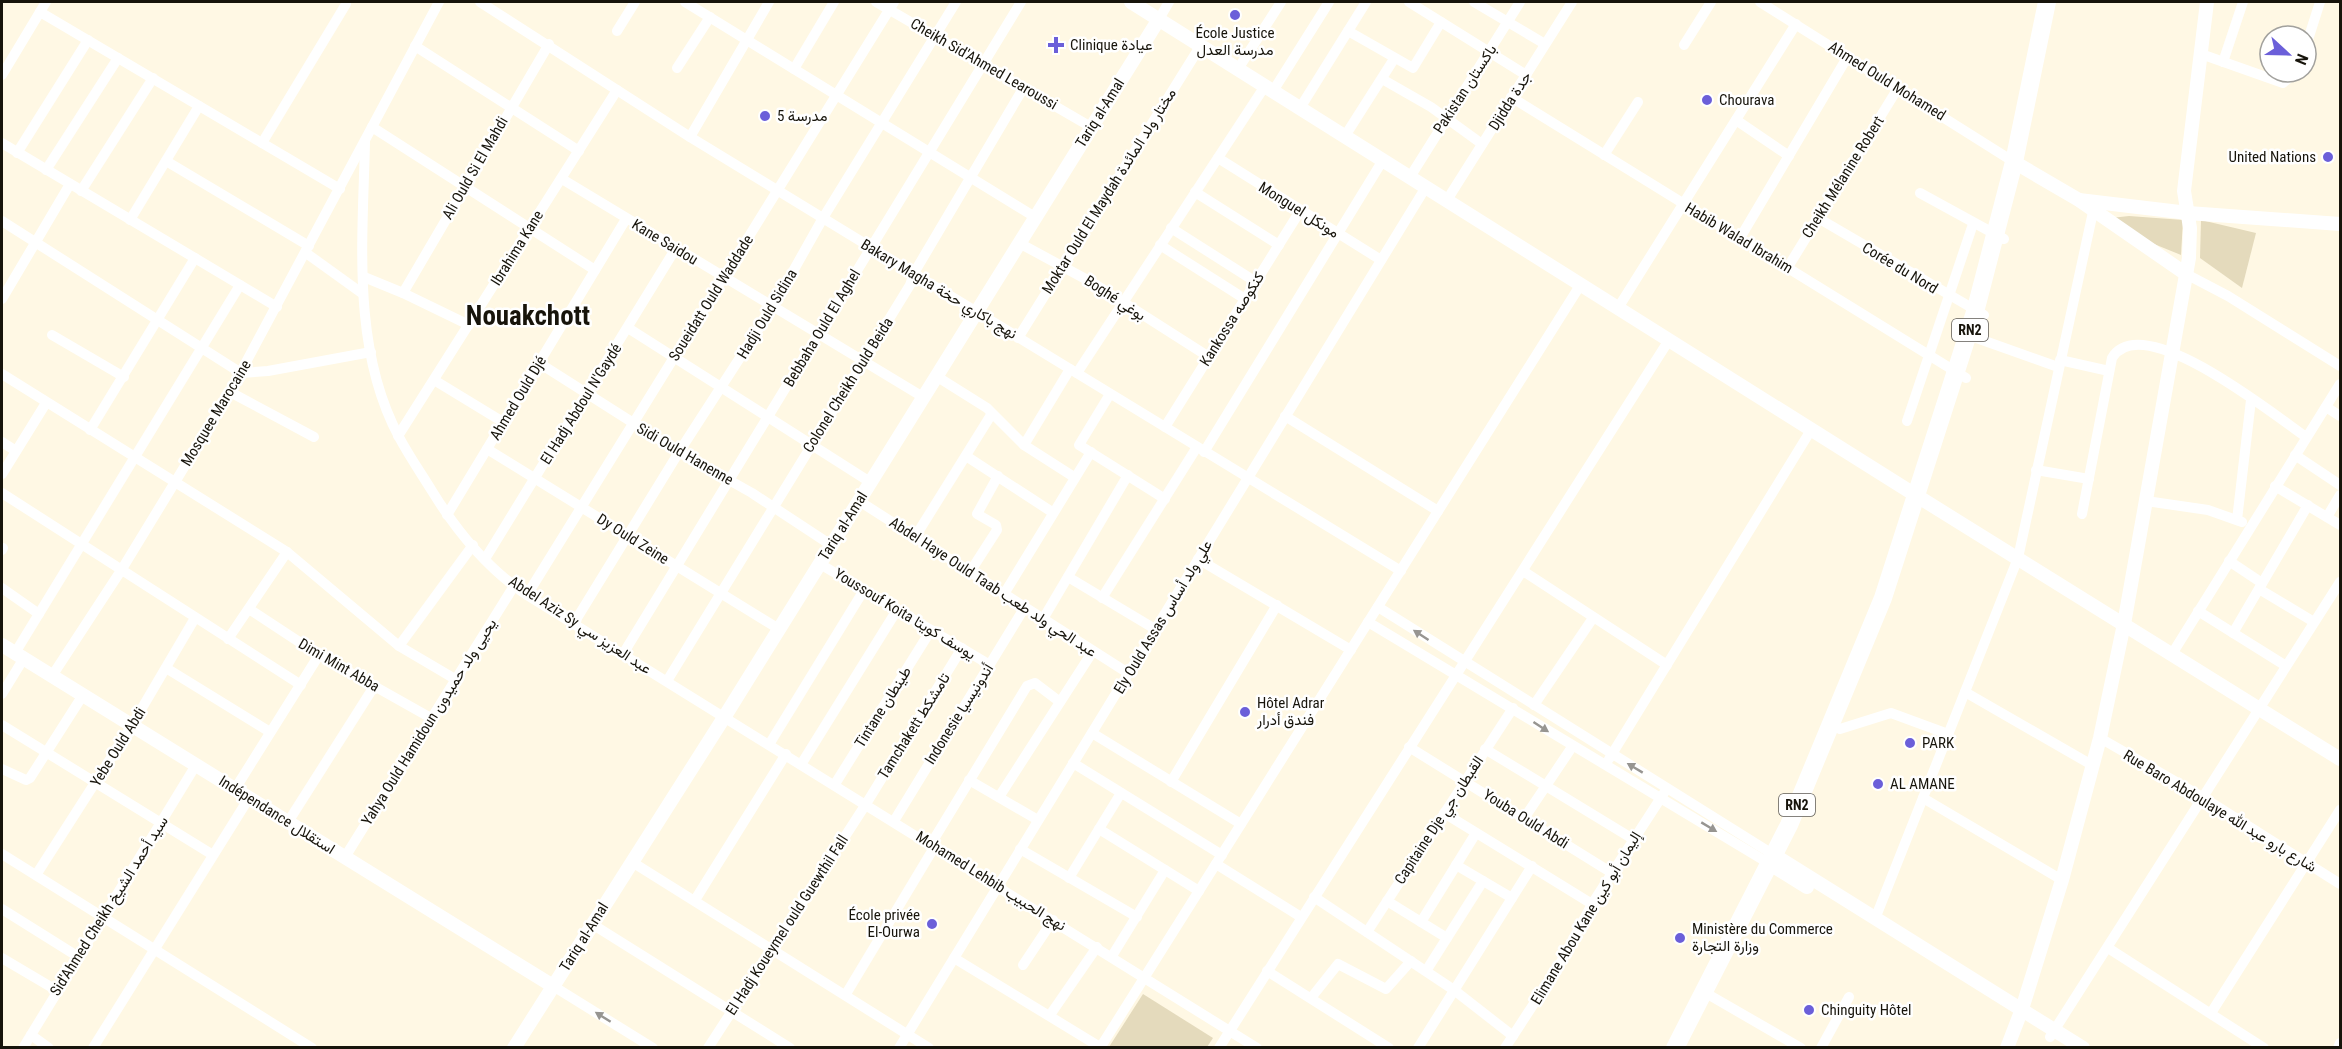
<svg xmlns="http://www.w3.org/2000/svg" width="2342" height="1049" font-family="'Roboto Condensed',Vazirmatn,sans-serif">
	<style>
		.green { fill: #e4dabc }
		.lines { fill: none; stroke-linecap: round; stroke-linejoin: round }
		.minor { stroke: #fff; stroke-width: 10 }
		.tertiary { stroke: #fff; stroke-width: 14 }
		.trunk { stroke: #fff; stroke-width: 18 }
		.oneway { fill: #979591 }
		.poi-dot { fill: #6b5fd9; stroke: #fff; stroke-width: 2 }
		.labels { text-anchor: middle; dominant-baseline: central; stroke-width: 5; stroke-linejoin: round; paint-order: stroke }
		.shield { fill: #fff; stroke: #5d5a54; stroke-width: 1.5 }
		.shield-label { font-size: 14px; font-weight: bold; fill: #17140b }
		.poi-label { font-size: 15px; fill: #17140b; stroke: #fff; text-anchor: start }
		.street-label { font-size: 15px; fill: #17140b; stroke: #fff }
		.town-label { font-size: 27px; font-weight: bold; fill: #17140b; stroke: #fff }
	</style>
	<rect width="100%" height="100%" fill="#fff8e4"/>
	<g class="green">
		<path d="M2129 216 2183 220 2181 255 2132 235 2111 218Z"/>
		<path d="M2201 220 2256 233 2242 288 2200 258Z"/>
		<path d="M1143 994 1213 1038 1207 1047H1109Z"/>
	</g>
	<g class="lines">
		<g class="minor">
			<path d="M480 2 690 137 1401 571"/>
			<path d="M685 2 1035 217"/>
			<path d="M876 2 1091 127"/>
			<path d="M1409 2 1526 75"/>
			<path d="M1474 2 1545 44"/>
			<path d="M1760 2 2014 162"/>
			<path d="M40 12 340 189"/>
			<path d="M1159 19 1169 2"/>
			<path d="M617 31 635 2"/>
			<path d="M1348 31 1413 68 1441 22"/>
			<path d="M1684 45 1711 2"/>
			<path d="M415 46 579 151"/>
			<path d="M2306 46 2320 2"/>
			<path d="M2201 54 2283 83 2296 72"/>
			<path d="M2223 62 2243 2"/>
			<path d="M677 68 710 17"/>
			<path d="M794 69 834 2"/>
			<path d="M1238 69 1281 2"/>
			<path d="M2 75 46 2"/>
			<path d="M1382 79 1431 107 1482 144"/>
			<path d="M1273 91 1329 2"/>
			<path d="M1511 97 1966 378"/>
			<path d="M1300 108 1366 2"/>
			<path d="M1736 120 1789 156"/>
			<path d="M372 127 595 270"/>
			<path d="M1345 136 1394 59"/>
			<path d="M690 137 769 2"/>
			<path d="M365 141C363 238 351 348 399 437 409 456 421 473 432 491 456 530 489 570 527 595L1257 1048"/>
			<path d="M2 143 277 307"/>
			<path d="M262 143 346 4"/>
			<path d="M17 153 88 40"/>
			<path d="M1604 155 1638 102"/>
			<path d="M1218 158 1381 260"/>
			<path d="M166 161 309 246"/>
			<path d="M46 170 118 58"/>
			<path d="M1410 177 1520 2"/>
			<path d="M562 179 923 397"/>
			<path d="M81 191 153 78"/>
			<path d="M1195 192 1279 245"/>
			<path d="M1920 193 2004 239"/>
			<path d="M1447 200 1572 2"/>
			<path d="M1818 218 1984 315"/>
			<path d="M130 220 199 106"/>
			<path d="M2 221 241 373 268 371 371 352"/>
			<path d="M1171 228 1256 282"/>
			<path d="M1740 238 1848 56"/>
			<path d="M1019 243 1093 283 1209 357"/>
			<path d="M1160 245 1245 299"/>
			<path d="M306 253 363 294"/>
			<path d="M1788 267 1898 88"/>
			<path d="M2186 274 2228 296 2340 366"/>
			<path d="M364 277 403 293 469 325"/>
			<path d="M403 293 549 44"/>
			<path d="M2 299 70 184"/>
			<path d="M1618 308 1796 24"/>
			<path d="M628 328 870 482"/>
			<path d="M52 335 124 377"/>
			<path d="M1968 335 2058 367"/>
			<path d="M1018 338 1201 45"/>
			<path d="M2060 360 2109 371"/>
			<path d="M539 363 679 452 752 493 831 545"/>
			<path d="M1077 373 1265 86"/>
			<path d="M2 374 287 552 399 646 455 679"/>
			<path d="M936 376 987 408 1024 445 1074 477"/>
			<path d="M434 380 503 422"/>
			<path d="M230 392 314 437"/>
			<path d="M1110 394 1079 445 1165 499"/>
			<path d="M2326 407 2340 416"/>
			<path d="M1285 416 1438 511"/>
			<path d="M1907 421 1973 224"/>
			<path d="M1165 427 1300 211"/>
			<path d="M90 430 195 258"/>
			<path d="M398 436 617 90"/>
			<path d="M2 442 16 451"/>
			<path d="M1024 445 1070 369"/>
			<path d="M487 449 779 629"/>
			<path d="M1204 452 1383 160"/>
			<path d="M2295 455 2340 485"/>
			<path d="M966 456 1052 512"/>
			<path d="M2036 470 2089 479"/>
			<path d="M2 474 46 403"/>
			<path d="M2275 486 2340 525"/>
			<path d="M2 493 301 685"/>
			<path d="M859 501 1128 673"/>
			<path d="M2146 501 2208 510 2242 522"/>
			<path d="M2082 514 2112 358C2142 308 2274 415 2306 437"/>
			<path d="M447 515 626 219"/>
			<path d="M2327 517 2340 495"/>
			<path d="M2237 520 2251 400"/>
			<path d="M915 537 991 415"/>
			<path d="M2 550 3 548"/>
			<path d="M485 559 676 248"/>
			<path d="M1198 559 1351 650"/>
			<path d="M2229 561 2262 583"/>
			<path d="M820 564 990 665"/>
			<path d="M1523 571 1667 665"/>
			<path d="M970 572 997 530 996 525 977 514 998 476"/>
			<path d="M1068 577 1155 629"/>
			<path d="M2 588 39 614"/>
			<path d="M2259 589 2314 622"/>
			<path d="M1004 594 1091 452"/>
			<path d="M527 595 894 2"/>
			<path d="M1102 598 1197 447"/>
			<path d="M1378 607 1774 855"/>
			<path d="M249 609 319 655 431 718"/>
			<path d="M2198 611 2286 666"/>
			<path d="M1043 619 1128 475"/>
			<path d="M1368 622 1770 864"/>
			<path d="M574 623 679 452 774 305 823 218 956 2"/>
			<path d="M2233 633 2308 505"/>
			<path d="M228 639 287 552"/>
			<path d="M399 646 473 545"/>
			<path d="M15 653 240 285"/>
			<path d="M623 654 1021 2"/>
			<path d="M2172 654 2340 384"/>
			<path d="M166 668 270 732"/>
			<path d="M52 676 122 569 230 392 439 2"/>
			<path d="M667 681 910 285 914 273 1024 87"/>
			<path d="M1965 692 2092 765"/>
			<path d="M2 694 24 658"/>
			<path d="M1534 705 1593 618"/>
			<path d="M2 725 213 855"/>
			<path d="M1840 729 1891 713 1948 734"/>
			<path d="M1092 733 1241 824"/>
			<path d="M2100 738 2204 798 2340 884"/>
			<path d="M770 743 864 590"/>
			<path d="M1409 747 1612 873"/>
			<path d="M1485 749 1633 839"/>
			<path d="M1609 759 1811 430"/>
			<path d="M802 763 897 610"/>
			<path d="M1073 763 1222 855"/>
			<path d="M2 769 26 780 30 778 83 695"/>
			<path d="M969 780 1038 820"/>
			<path d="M1171 782 1277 605"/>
			<path d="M835 784 931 630"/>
			<path d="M235 789 319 655"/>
			<path d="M999 797 1093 651"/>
			<path d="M1923 798 2062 880"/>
			<path d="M1444 813 1592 904"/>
			<path d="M1525 817 1572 747"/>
			<path d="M894 821 1025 607"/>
			<path d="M288 822 375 685"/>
			<path d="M1099 829 1199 891"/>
			<path d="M931 844 1027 686 1035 683 1060 702"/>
			<path d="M1020 849 1137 917"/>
			<path d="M2 854 312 1048"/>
			<path d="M345 857 514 586"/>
			<path d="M632 862 929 1048"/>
			<path d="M1216 864 1301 917"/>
			<path d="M1456 865 1512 898"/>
			<path d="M36 875 132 725 195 618"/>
			<path d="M1069 878 1121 793"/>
			<path d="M1314 897 1454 990 1513 1036"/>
			<path d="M695 900 786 754"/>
			<path d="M1387 901 1421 922 1476 833"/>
			<path d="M2 909 77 956"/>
			<path d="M1875 919 2018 558 2093 212"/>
			<path d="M1421 922 1447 938"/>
			<path d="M592 924 790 1048"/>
			<path d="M1367 932 1513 708"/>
			<path d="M2108 948 2264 1048"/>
			<path d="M1112 956 1165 870"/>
			<path d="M2 958 56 990"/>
			<path d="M954 958 1100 1047"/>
			<path d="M1023 965 1053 920"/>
			<path d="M1267 971 1389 1048"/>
			<path d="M1426 971 1483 881"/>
			<path d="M553 986 653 1048"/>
			<path d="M1704 992 1801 1048"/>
			<path d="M846 994 935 846"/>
			<path d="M1311 998 1338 964 1386 989 1411 961"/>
			<path d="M2211 1013 2340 810"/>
			<path d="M1050 1015 1097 947"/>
			<path d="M31 1035 49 1048"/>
			<path d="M2050 1037 2340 582"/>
			<path d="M23 1048 196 765"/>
			<path d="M93 1048 249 798"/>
			<path d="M708 1048 866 804 962 648"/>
			<path d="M899 1048 1426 187"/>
			<path d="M1100 1048 1581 284"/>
			<path d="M1219 1048 1669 340"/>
			<path d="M1418 1048 1532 866"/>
			<path d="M1505 1048 1561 962 1592 904 1664 793"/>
			<path d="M1821 1048 1849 997"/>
			<path d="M2338 1048 2340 1043"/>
		</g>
		<g class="tertiary">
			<path d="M1131 2 1917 496 2340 759"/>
			<path d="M2014 162 2079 200 2186 274"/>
			<path d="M2079 200 2188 213 2340 224"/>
			<path d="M2 645 553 986"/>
			<path d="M1774 855 2083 1048"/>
			<path d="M1770 864 1807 887"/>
			<path d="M514 1048 725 716 1159 19"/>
			<path d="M2007 1048 2022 1009 2062 880 2100 738 2124 624 2189 258 2190 228 2184 191 2207 2"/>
		</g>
		<path class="trunk" d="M1675 1048 1789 825 1883 598 1975 312 2014 162 2047 2"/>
	</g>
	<defs><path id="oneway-solid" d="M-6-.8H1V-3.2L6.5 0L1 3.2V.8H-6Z" transform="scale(1.5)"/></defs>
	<g class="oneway">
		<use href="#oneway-solid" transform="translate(1421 635) rotate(-147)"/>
		<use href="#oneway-solid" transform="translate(1541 727) rotate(33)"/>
		<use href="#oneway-solid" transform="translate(1635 768) rotate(-149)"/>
		<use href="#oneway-solid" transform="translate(1709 827) rotate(31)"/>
		<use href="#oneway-solid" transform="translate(603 1017) rotate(-148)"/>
	</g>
	<g class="poi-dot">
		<circle cx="1235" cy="15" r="6"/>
		<path d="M1053 36h6v6h6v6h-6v6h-6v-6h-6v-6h6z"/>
		<circle cx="1707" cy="100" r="6"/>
		<circle cx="765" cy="116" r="6"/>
		<circle cx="2328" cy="157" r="6"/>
		<circle cx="1245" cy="712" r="6"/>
		<circle cx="1910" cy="743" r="6"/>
		<circle cx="1878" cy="784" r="6"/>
		<circle cx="932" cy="924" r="6"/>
		<circle cx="1680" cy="938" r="6"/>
		<circle cx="1809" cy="1010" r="6"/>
	</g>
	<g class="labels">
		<g class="shield">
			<rect x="1952" y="319" width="36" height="22" rx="4.5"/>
			<rect x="1779" y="794" width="36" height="22" rx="4.5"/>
		</g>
		<g class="shield-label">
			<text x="1970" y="330">RN2</text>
			<text x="1797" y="805">RN2</text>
		</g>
		<g class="poi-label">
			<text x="1235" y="33" text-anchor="middle">École Justice<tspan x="1235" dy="17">مدرسة العدل</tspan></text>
			<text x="1070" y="45">Clinique عيادة</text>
			<text x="1719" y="100">Chourava</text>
			<text x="777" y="116">مدرسة 5</text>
			<text x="2316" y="157" text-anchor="end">United Nations</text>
			<text x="1257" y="703">Hôtel Adrar<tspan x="1257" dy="17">فندق أدرار</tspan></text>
			<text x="1922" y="743">PARK</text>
			<text x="1890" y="784">AL AMANE</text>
			<text x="920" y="915" text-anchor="end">École privée<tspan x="920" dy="17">El-Ourwa</tspan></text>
			<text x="1692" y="929">Ministère du Commerce<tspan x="1692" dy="17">وزارة التجارة</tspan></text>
			<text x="1821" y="1010">Chinguity Hôtel</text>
		</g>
		<g class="street-label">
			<text transform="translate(984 64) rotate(30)">Cheikh Sid'Ahmed Learoussi</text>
			<text transform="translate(1887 81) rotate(32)">Ahmed Ould Mohamed</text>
			<text transform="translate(1465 89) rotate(-57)">Pakistan باكستان</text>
			<text transform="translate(1510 101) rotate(-58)">Djidda جدة</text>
			<text transform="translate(1100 113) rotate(-58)">Tariq al-Amal</text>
			<text transform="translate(475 168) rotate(-60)">Ali Ould Si El Mahdi</text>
			<text transform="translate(1843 177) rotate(-58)">Cheikh Mélanine Robert</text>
			<text transform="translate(1109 191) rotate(-58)">Moktar Ould El Maydah مختار ولد المائدة</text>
			<text transform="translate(1299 210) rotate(32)">Monguel مونكل</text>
			<text transform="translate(1739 238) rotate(31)">Habib Walad Ibrahim</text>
			<text transform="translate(665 242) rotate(31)">Kane Saidou</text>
			<text transform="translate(517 248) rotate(-58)">Ibrahima Kane</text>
			<text transform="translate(1900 268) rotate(31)">Corée du Nord</text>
			<text transform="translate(939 289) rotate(31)">Bakary Magha نهج باكاري حخة</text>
			<text transform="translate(711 298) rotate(-58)">Soueidatt Ould Waddade</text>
			<text transform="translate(1115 298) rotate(33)">Boghé بوغي</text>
			<text transform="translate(767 314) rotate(-59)">Hadji Ould Sidina</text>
			<text transform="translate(1232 319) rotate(-58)">Kankossa كنكوصه</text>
			<text transform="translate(822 328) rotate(-59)">Bebbaha Ould El Aghel</text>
			<text transform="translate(848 385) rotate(-58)">Colonel Cheikh Ould Beida</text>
			<text transform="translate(518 398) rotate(-59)">Ahmed Ould Djé</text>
			<text transform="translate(581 404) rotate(-58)">El Hadj Abdoul N'Gaydé</text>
			<text transform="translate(216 413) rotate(-59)">Mosquee Marocaine</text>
			<text transform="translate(685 454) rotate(30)">Sidi Ould Hanenne</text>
			<text transform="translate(843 526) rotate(-58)">Tariq al-Amal</text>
			<text transform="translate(633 539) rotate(32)">Dy Ould Zeine</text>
			<text transform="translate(993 587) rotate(33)">Abdel Haye Ould Taab عبد الحي ولد طعب</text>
			<text transform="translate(905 614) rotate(31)">Youssouf Koita يوسف كويتا</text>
			<text transform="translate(1163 617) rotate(-59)">Ely Ould Assas علي ولد أساس</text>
			<text transform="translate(580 625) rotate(33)">Abdel Aziz Sy عبد العزيز سي</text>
			<text transform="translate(339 665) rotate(30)">Dimi Mint Abba</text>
			<text transform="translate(883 707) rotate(-58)">Tintane طينطان</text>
			<text transform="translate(959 714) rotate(-58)">Indonesie أندونيسيا</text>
			<text transform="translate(429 722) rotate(-58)">Yahya Ould Hamidoun يحيى ولد حميدون</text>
			<text transform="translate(914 726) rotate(-58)">Tamchakett تامشكط</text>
			<text transform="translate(118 747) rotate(-58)">Yebe Ould Abdi</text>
			<text transform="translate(2220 811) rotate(31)">Rue Baro Abdoulaye شارع بارو عبد الله</text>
			<text transform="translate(277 815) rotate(32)">Indépendance استقلال</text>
			<text transform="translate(1526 819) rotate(32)">Youba Ould Abdi</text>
			<text transform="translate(1439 820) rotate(-57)">Capitaine Dje القبطان جي</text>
			<text transform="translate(991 881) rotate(32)">Mohamed Lehbib نهج الحبيب</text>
			<text transform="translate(109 906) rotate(-58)">Sid'Ahmed Cheikh سيد أحمد الشيخ</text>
			<text transform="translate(1586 918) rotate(-59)">Elimane Abou Kane إليمان أبو كين</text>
			<text transform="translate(787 925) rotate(-57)">El Hadj Koueymel ould Guewthil Fall</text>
			<text transform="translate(584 937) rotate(-58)">Tariq al-Amal</text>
		</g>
		<g class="town-label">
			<text x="528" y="316">Nouakchott</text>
		</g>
	</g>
	<rect width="2342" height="1049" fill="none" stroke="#17140b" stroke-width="6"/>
	<g transform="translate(2288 54) rotate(112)"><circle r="28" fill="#ffffff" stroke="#a2a19d" stroke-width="1.5"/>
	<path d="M0-4.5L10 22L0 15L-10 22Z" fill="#6b5fd9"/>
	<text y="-9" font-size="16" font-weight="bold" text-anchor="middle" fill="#17140b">N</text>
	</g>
</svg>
